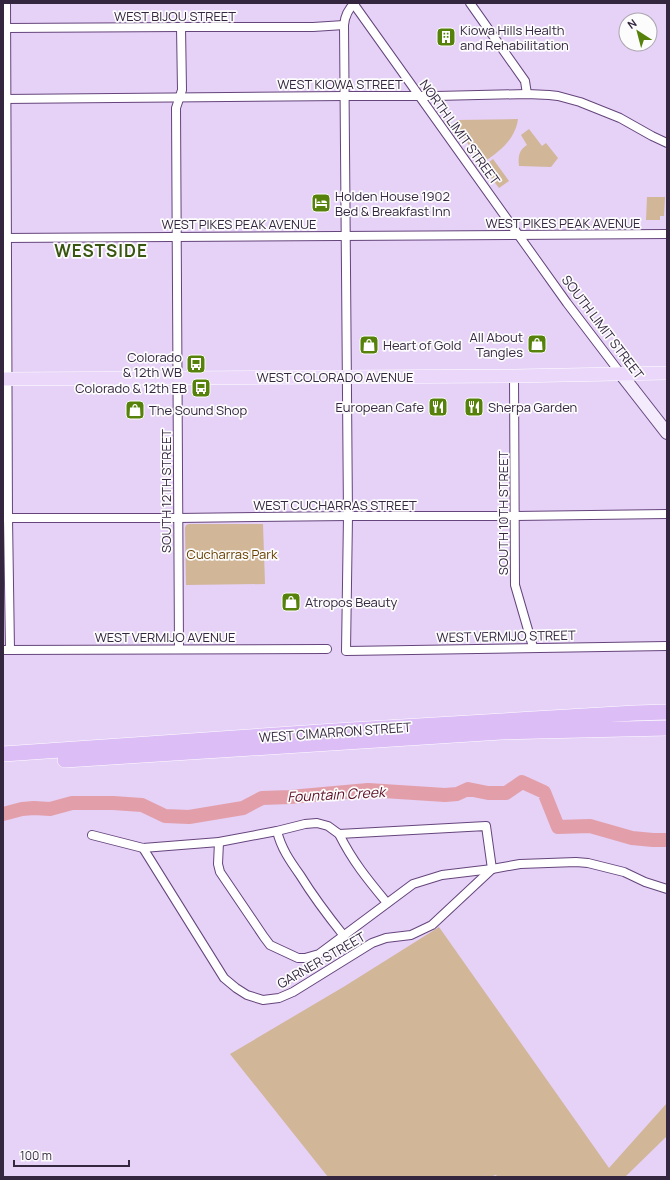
<svg xmlns="http://www.w3.org/2000/svg" width="670" height="1180" font-family="Manrope,sans-serif">
	<style>
		.green { fill: #d1b698 }
		.lines { fill: none; stroke-linecap: round; stroke-linejoin: round }
		.river { stroke: #e29fa9; stroke-width: 14 }
		.street-casing { stroke: #65457c; stroke-width: 10 }
		.secondary-casing { stroke: #65457c; stroke-width: 14 }
		.primary-casing { stroke: #fff; stroke-width: 14 }
		.highway-casing { stroke: #fff; stroke-width: 16 }
		.street { stroke: #fff; stroke-width: 8 }
		.secondary { stroke: #f4ebfc; stroke-width: 12 }
		.primary { stroke: #ead7f9; stroke-width: 13 }
		.highway { stroke: #dcbdf5; stroke-width: 15 }
		.labels { text-anchor: middle; dominant-baseline: central; stroke-width: 3.5; stroke-linejoin: round; paint-order: stroke }
		.street-label { font-size: 13px; fill: #34263f; stroke: #fcfcfc }
		.poi-label { font-size: 13px; fill: #34263f; stroke: #fcfcfc; text-anchor: start }
		.park-label { font-size: 13px; fill: #684001; stroke: #fcfcfc }
		.water-label { font-size: 14px; font-style: italic; fill: #5b0c24; stroke: #fcfcfc }
		.district-label { font-size: 17px; font-weight: bold; letter-spacing: 1px; fill: #395610; stroke: #fcfcfc }
	</style>
	<rect width="100%" height="100%" fill="#e6d1f7"/>
	<g class="green">
		<path d="M518 119C515 140 499 152 482 163L455 126 457 120Z"/>
		<path d="M529 129 542 146 546 143 558 158 551 167 519 166C518 156 519 150 527 145L521 135Z"/>
		<path d="M493 159 509 181 499 188 483 167Z"/>
		<path d="M647 197H665L664 216H660V220H646Z"/>
		<path d="M189 524H263L265 584 186 585 185 528 186 525Z"/>
		<path d="M439 927 609 1168 667 1103V1136L625 1177H500L495 1175 492 1177H328L230 1054 345 986Z"/>
	</g>
	<g class="lines">
		<path class="river" d="M3 814 22 809 34 808 50 809 72 803H113L142 805 165 816 189 817 243 808 262 798 290 797 368 790 445 795 457 794 468 789 488 793H506L522 782 544 792 558 827 590 826 632 838 653 840H667"/>
		<g class="street-casing">
			<g id="street">
				<path d="M6 3 8 518 10 650"/>
				<path d="M353 3 567 303 621 374"/>
				<path d="M355 3C348 9 345 15 344 25L348 516 346 651 667 646"/>
				<path d="M470 3 525 81 527 94"/>
				<path d="M6 28 181 27H313L344 25"/>
				<path d="M3 99 345 96H436L527 94 549 95 558 96 580 102 620 118 652 136 667 143"/>
				<path d="M3 238 667 234"/>
				<path d="M514 376 515 585 533 647"/>
				<path d="M3 518H177L348 516H515L667 514"/>
				<path d="M179 649 176 108 182 90 181 27"/>
				<path d="M3 650 327 649"/>
				<path d="M277 831C281 848 290 861 300 875 313 896 328 916 344 936"/>
				<path d="M339 834C353 862 368 880 387 903"/>
				<path d="M92 835 143 848 219 842 277 831 305 824 317 823 328 826 339 834 486 826 492 869"/>
				<path d="M219 842 218 864 220 872 264 937 270 945 298 958H305L319 954 413 884 442 875 492 869 520 864 576 862 588 863 624 872 645 882 667 889"/>
				<path d="M143 848 224 978 236 988 247 995 263 1000 279 998 293 992 372 943 386 938 411 935 432 925 492 869"/>
			</g>
		</g>
		<g class="secondary-casing">
			<path id="secondary" d="M621 374 667 433"/>
		</g>
		<g class="primary-casing">
			<path id="primary" d="M3 379 514 376 667 373"/>
		</g>
		<g class="highway-casing">
			<g id="highway">
				<path d="M3 754 335 731 635 713 667 712"/>
				<path d="M65 760 501 732 667 728"/>
			</g>
		</g>
		<use href="#street" class="street"/>
		<use href="#secondary" class="secondary"/>
		<use href="#primary" class="primary"/>
		<use href="#highway" class="highway"/>
	</g>
	<defs>
		<g id="building-square" transform="scale(1)"><rect x="-9" y="-9" width="18" height="18" rx="4" fill="#56820b" stroke="#fcfcfc"/><path d="M-4-6H4V6H1V3H-1V6H-4ZM-2.5-4.3h1.7v1.8h-1.7ZM.8-4.3h1.7v1.8H.8ZM-2.5-1h1.7V.8h-1.7ZM.8-1h1.7V.8H.8Z" fill="#fff"/></g>
		<g id="hotel-square" transform="scale(1)"><rect x="-9" y="-9" width="18" height="18" rx="4" fill="#56820b" stroke="#fcfcfc"/><path d="M-6-4.5h1.5V1H6V5H4.5V3h-9V5H-6ZM-4 0a1.8 1.8 0 1 1 3.6 0ZM.5 0V-2.5h3Q6-2.5 6 0Z" fill="#fff"/></g>
		<g id="shop-square" transform="scale(1)"><rect x="-9" y="-9" width="18" height="18" rx="4" fill="#56820b" stroke="#fcfcfc"/><path d="M-5-2.5h2.3a2.7 3.5 0 0 1 5.4 0H5L5.5 6h-11ZM-1.5-2.5h3a1.5 2.3 0 0 0-3 0Z" fill="#fff"/></g>
		<g id="bus-square" transform="scale(1)"><rect x="-9" y="-9" width="18" height="18" rx="4" fill="#56820b" stroke="#fcfcfc"/><path d="M-5-6H5V4H4V6H2V4H-2V6H-4V4H-5ZM-3.5-4V0h7V-4ZM-3.5 1.2v1.5H-2V1.2ZM2 1.2v1.5H3.5V1.2Z" fill="#fff"/></g>
		<g id="restaurant-square" transform="scale(1)"><rect x="-9" y="-9" width="18" height="18" rx="4" fill="#56820b" stroke="#fcfcfc"/><path d="M-5-6h1v4h1v-4h1v4h1v-4h1v5L-1.5 .5V6h-2V.5L-5-1ZM5-6V6H3V1.5H1.5Q1.5-4 5-6Z" fill="#fff"/></g>
	</defs>
	<g fill-rule="evenodd">
		<use href="#building-square" x="446" y="37"/>
		<use href="#hotel-square" x="321" y="203"/>
		<use href="#shop-square" x="537" y="344"/>
		<use href="#shop-square" x="369" y="345"/>
		<use href="#bus-square" x="196" y="364"/>
		<use href="#bus-square" x="201" y="388"/>
		<use href="#restaurant-square" x="438" y="407"/>
		<use href="#restaurant-square" x="474" y="407"/>
		<use href="#shop-square" x="135" y="410"/>
		<use href="#shop-square" x="291" y="602"/>
	</g>
	<g class="labels">
		<g class="street-label">
			<text x="175" y="16">WEST BIJOU STREET</text>
			<text x="340" y="84">WEST KIOWA STREET</text>
			<text transform="translate(460 132) rotate(54)">NORTH LIMIT STREET</text>
			<text x="563" y="223">WEST PIKES PEAK AVENUE</text>
			<text x="239" y="224">WEST PIKES PEAK AVENUE</text>
			<text transform="translate(603 327) rotate(53)">SOUTH LIMIT STREET</text>
			<text x="335" y="377">WEST COLORADO AVENUE</text>
			<text transform="translate(166 491) rotate(-90)">SOUTH 12TH STREET</text>
			<text x="335" y="505">WEST CUCHARRAS STREET</text>
			<text transform="translate(503 513) rotate(-90)">SOUTH 10TH STREET</text>
			<text transform="translate(506 636) rotate(-1)">WEST VERMIJO STREET</text>
			<text x="165" y="637">WEST VERMIJO AVENUE</text>
			<text transform="translate(335 732) rotate(-4)">WEST CIMARRON STREET</text>
			<text transform="translate(321 960) rotate(-30)">GARNER STREET</text>
		</g>
		<g class="poi-label">
			<text x="460" y="30">Kiowa Hills Health<tspan x="460" dy="15">and Rehabilitation</tspan></text>
			<text x="335" y="196">Holden House 1902<tspan x="335" dy="15">Bed &amp; Breakfast Inn</tspan></text>
			<text x="523" y="337" text-anchor="end">All About<tspan x="523" dy="15">Tangles</tspan></text>
			<text x="383" y="345">Heart of Gold</text>
			<text x="182" y="357" text-anchor="end">Colorado<tspan x="182" dy="15">&amp; 12th WB</tspan></text>
			<text x="187" y="388" text-anchor="end">Colorado &amp; 12th EB</text>
			<text x="424" y="407" text-anchor="end">European Cafe</text>
			<text x="488" y="407">Sherpa Garden</text>
			<text x="149" y="410">The Sound Shop</text>
			<text x="305" y="602">Atropos Beauty</text>
		</g>
		<g class="park-label">
			<text x="232" y="554">Cucharras Park</text>
		</g>
		<g class="water-label">
			<text transform="translate(336 794) rotate(-3)">Fountain Creek</text>
		</g>
		<g class="district-label">
			<text x="101" y="250">WESTSIDE</text>
		</g>
	</g>
	<rect width="670" height="1180" fill="none" stroke="#34263f" stroke-width="8"/>
	<g transform="translate(638 32) rotate(324)"><circle r="19" fill="#fcfcfc" stroke="#aca6b0"/>
	<path d="M0-3L7 15L0 10L-7 15Z" fill="#56820b"/>
	<text y="-6" font-size="11" font-weight="bold" text-anchor="middle" fill="#34263f">N</text>
	</g>
	<path d="M14 1160v6h115v-6" fill="none" stroke="#34263f" stroke-width="2"/>
	<text x="20" y="1160" font-size="12" fill="#34263f" stroke="#fcfcfc" stroke-width="3" paint-order="stroke">100 m</text>
</svg>
